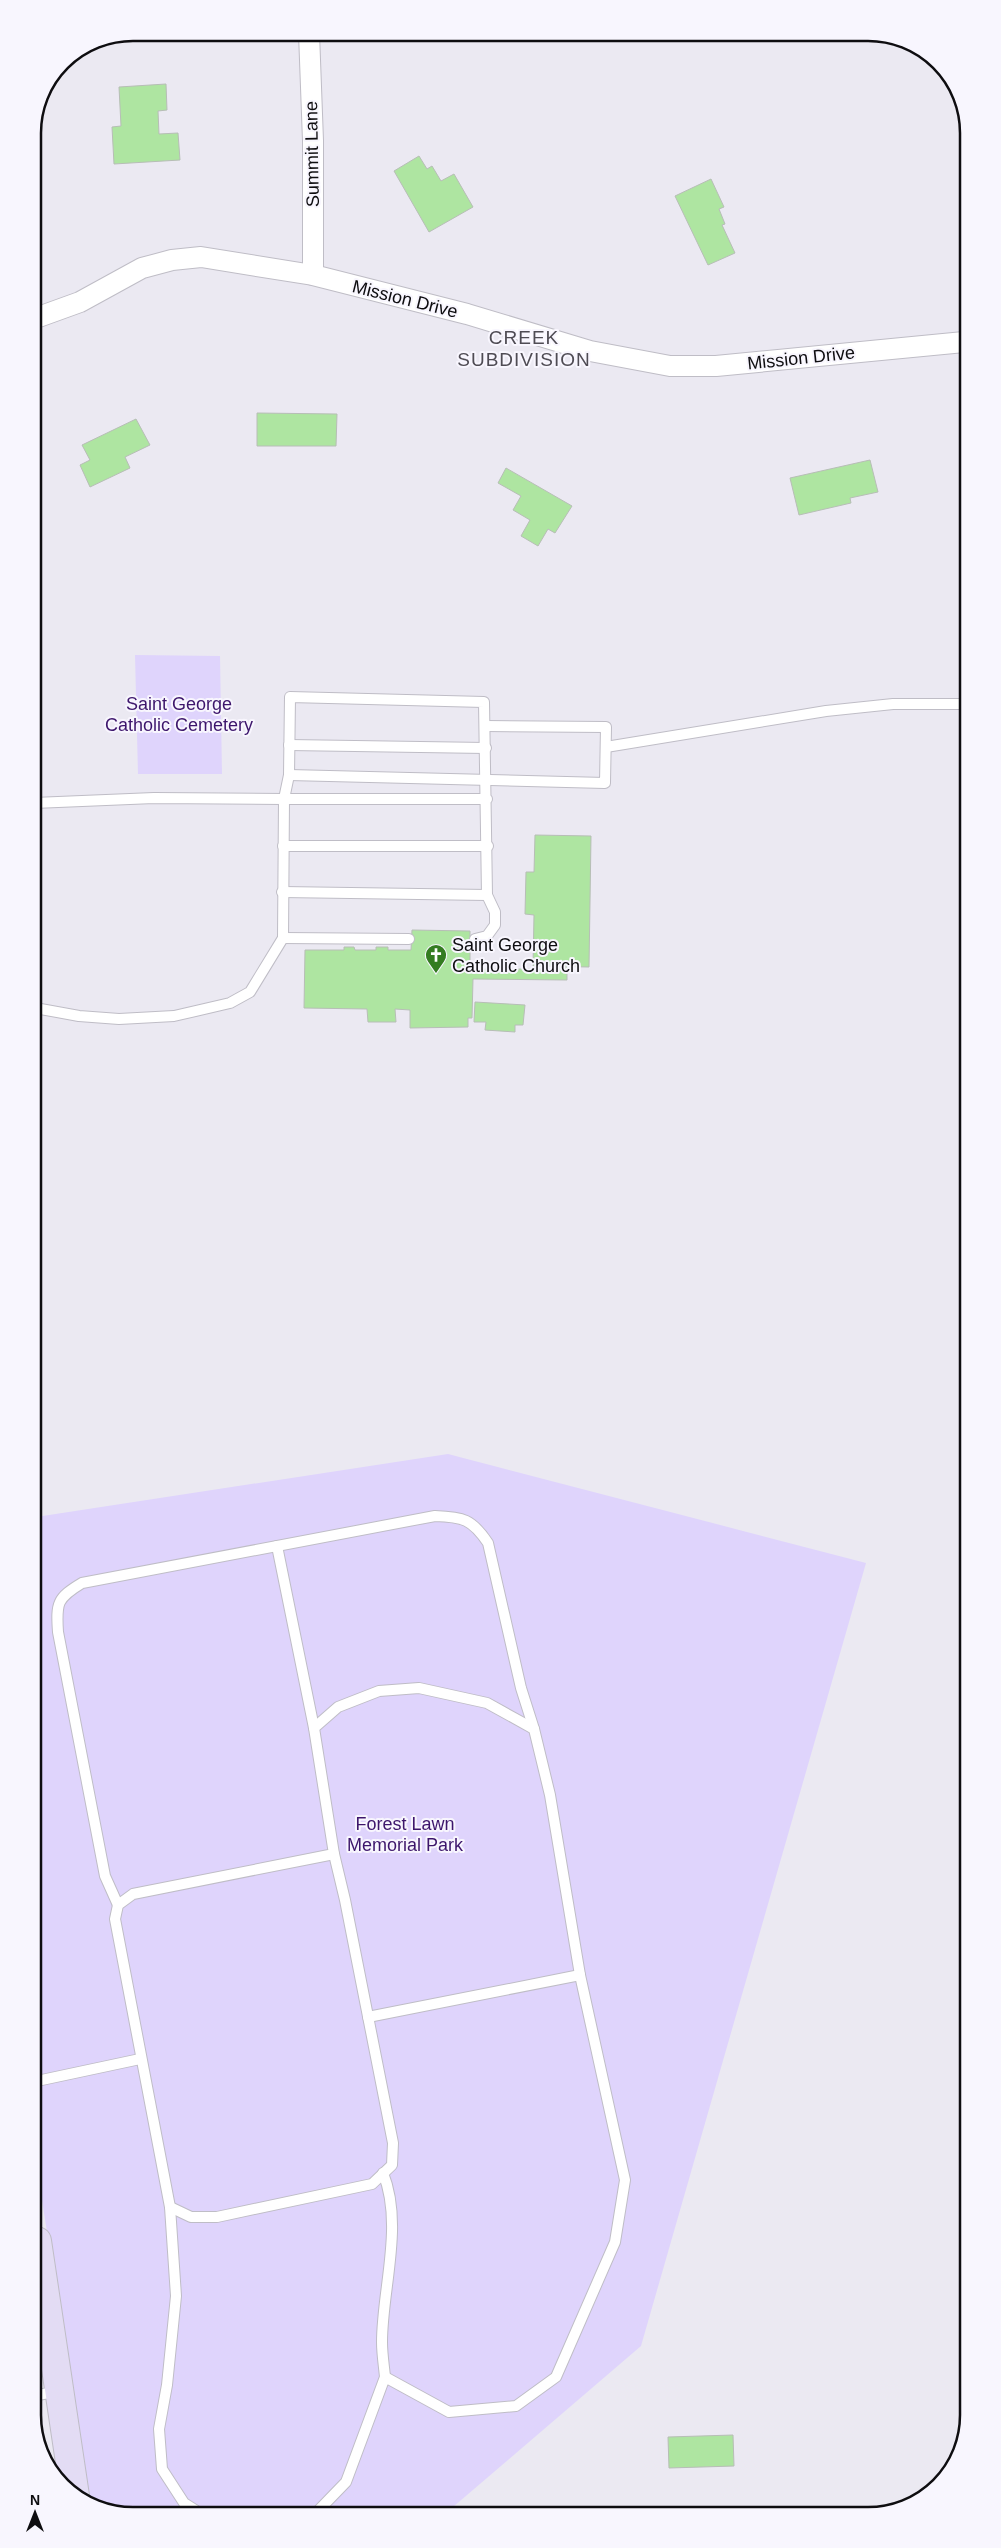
<svg xmlns="http://www.w3.org/2000/svg" width="1001" height="2548" font-family="Arial,sans-serif">
	<style>
		.green { fill: #dfd4fc }
		.building { fill: #aee5a1; stroke: #b7beb6 }
		.lines { fill: none; stroke-linecap: round; stroke-linejoin: round }
		.lane-casing { stroke: #bfbdc6; stroke-width: 12 }
		.street-casing { stroke: #bfbdc6; stroke-width: 22 }
		.secondary-casing { stroke: #bfbdc6; stroke-width: 30 }
		.lane { stroke: #fff; stroke-width: 10 }
		.street { stroke: #fff; stroke-width: 20 }
		.secondary { stroke: #e3dcf4; stroke-width: 28 }
		.labels { text-anchor: middle; dominant-baseline: central; stroke-width: 4; stroke-linejoin: round; paint-order: stroke }
		.street-label { font-size: 18px; fill: #0e0d10; stroke: #f8f6fe }
		.park-label { font-size: 18px; fill: #3d166c; stroke: #f8f6fe }
		.poi-label { font-size: 18px; fill: #0e0d10; stroke: #f8f6fe; text-anchor: start }
		.neighbourhood-label { font-size: 19px; letter-spacing: 1px; fill: #4f4c54; stroke: #f8f6fe }
		.rim { fill: none; stroke: #0e0d10; stroke-width: 2.5 }
	</style>
	<rect width="100%" height="100%" fill="#ebe9f2"/>
	<g class="green">
		<path d="M135 655 220 656 222 774H138Z"/>
		<path d="M448 1454 866 1563 641 2346 446 2513 126 2515 90 2502 37 2169 36 1517Z"/>
	</g>
	<g class="building">
		<path d="M166 84 167 110 158 111 159 134 178 133 180 160 114 164 112 127 121 126 119 87Z"/>
		<path d="M419 156 427 169 432 166 441 181 454 174 473 207 429 232 394 171Z"/>
		<path d="M711 179 724 207 719 209 725 224 722 225 735 253 708 265 675 196Z"/>
		<path d="M257 413 337 414 336 446H257Z"/>
		<path d="M136 419 150 445 125 457 130 468 90 487 80 465 90 460 82 445Z"/>
		<path d="M870 460 878 492 850 498 851 503 799 515 790 478Z"/>
		<path d="M506 468 572 506 555 533 548 529 538 546 521 536 530 520 513 510 521 496 498 483Z"/>
		<path d="M535 835 591 836 589 967 533 966 534 915 525 914 526 872H534Z"/>
		<path d="M412 930 470 931V969H556V967H567V980L473 979 472 1018H468V1027L410 1028V1010L395 1009 396 1022H368L367 1009 304 1008 305 950H344V947H354L355 950H376V947H388V950H411Z"/>
		<path d="M475 1002 525 1005 523 1025H515V1032L485 1030 486 1022H474Z"/>
		<path d="M733 2435 734 2466 669 2468 668 2437Z"/>
	</g>
	<g class="lines">
		<g class="lane-casing">
			<g id="lane">
				<path d="M289 745 486 748"/>
				<path d="M606 747 826 711 893 704H965"/>
				<path d="M289 775 605 783 606 727 485 726"/>
				<path d="M34 803 154 798 284 799 283 938 250 992 230 1003 174 1016 119 1019 79 1016 35 1008"/>
				<path d="M283 846H488"/>
				<path d="M282 892 487 895"/>
				<path d="M283 938 409 939"/>
				<path d="M475 939 487 936 495 925V912L487 895 484 702 290 697 289 775 284 799H487"/>
				<path d="M277 1546 314 1728"/>
				<path d="M118 1905 105 1876 58 1632C56 1603 57 1598 82 1583L435 1516C463 1517 472 1519 488 1543L521 1688 534 1729"/>
				<path d="M368 2017 580 1975"/>
				<path d="M37 2081 140 2059"/>
				<path d="M383 2173C404 2225 382 2289 382 2342 382 2354 384 2366 385 2377"/>
				<path d="M170 2207 191 2217H217L372 2184 392 2165 393 2143 345 1900 334 1854"/>
				<path d="M38 2395 59 2391"/>
				<path d="M203 2515 184 2503 162 2469 159 2429 167 2385 176 2296 170 2207 115 1919 118 1905 133 1894 334 1854 314 1728 338 1707 379 1691 419 1688 487 1703 534 1729 550 1795 580 1975 625 2180 615 2242 556 2377 516 2406 449 2412 385 2377 346 2482 315 2514"/>
			</g>
		</g>
		<g class="street-casing">
			<g id="street">
				<path d="M309 33 313 141V275"/>
				<path d="M33 319 80 302 142 268 172 260 201 257 313 275 467 314 590 351 670 366H716L964 342"/>
			</g>
		</g>
		<g class="secondary-casing">
			<path id="secondary" d="M37 2241 75 2496"/>
		</g>
		<use href="#lane" class="lane"/>
		<use href="#street" class="street"/>
		<use href="#secondary" class="secondary"/>
	</g>
	<defs>
		<g id="church-pin" transform="scale(1.125)"><path d="M0 17L-7.5 6A9.5 9.5 0 1 1 7.5 6Z" fill="#347c21" stroke="#f8f6fe"/><path d="M-1.2-6h2.4v3.5h3.3v2.4h-3.3V6h-2.4V-.1h-3.3v-2.4h3.3Z" fill="#fff"/></g>
	</defs>
	<g fill-rule="evenodd">
		<use href="#church-pin" x="436" y="955"/>
	</g>
	<g class="labels">
		<g class="street-label">
			<text transform="translate(312 154) rotate(-91)">Summit Lane</text>
			<text transform="translate(405 299) rotate(14)">Mission Drive</text>
			<text transform="translate(801 358) rotate(-6)">Mission Drive</text>
		</g>
		<g class="park-label">
			<text x="179" y="704">Saint George<tspan x="179" dy="21">Catholic Cemetery</tspan></text>
			<text x="405" y="1824">Forest Lawn<tspan x="405" dy="21">Memorial Park</tspan></text>
		</g>
		<g class="poi-label">
			<text x="452" y="945">Saint George<tspan x="452" dy="21">Catholic Church</tspan></text>
		</g>
		<g class="neighbourhood-label">
			<text x="524" y="337">CREEK<tspan x="524" dy="22">SUBDIVISION</tspan></text>
		</g>
	</g>
	<path d="M0 0H1001V2548H0ZM133 41H868A92 92 0 0 1 960 133V2415A92 92 0 0 1 868 2507H133A92 92 0 0 1 41 2415V133A92 92 0 0 1 133 41Z" fill="#f8f6fe" fill-rule="evenodd"/>
	<path class="rim" d="M133 41H868A92 92 0 0 1 960 133V2415A92 92 0 0 1 868 2507H133A92 92 0 0 1 41 2415V133A92 92 0 0 1 133 41Z"/>
	<g transform="translate(35 2513)" stroke="#f8f6fe" stroke-width="4" paint-order="stroke">
	<path d="M0-4L9 19L0 12L-9 19Z" fill="#0e0d10"/>
	<text y="-8" font-size="14" font-weight="bold" text-anchor="middle" fill="#0e0d10">N</text>
	</g>
</svg>
